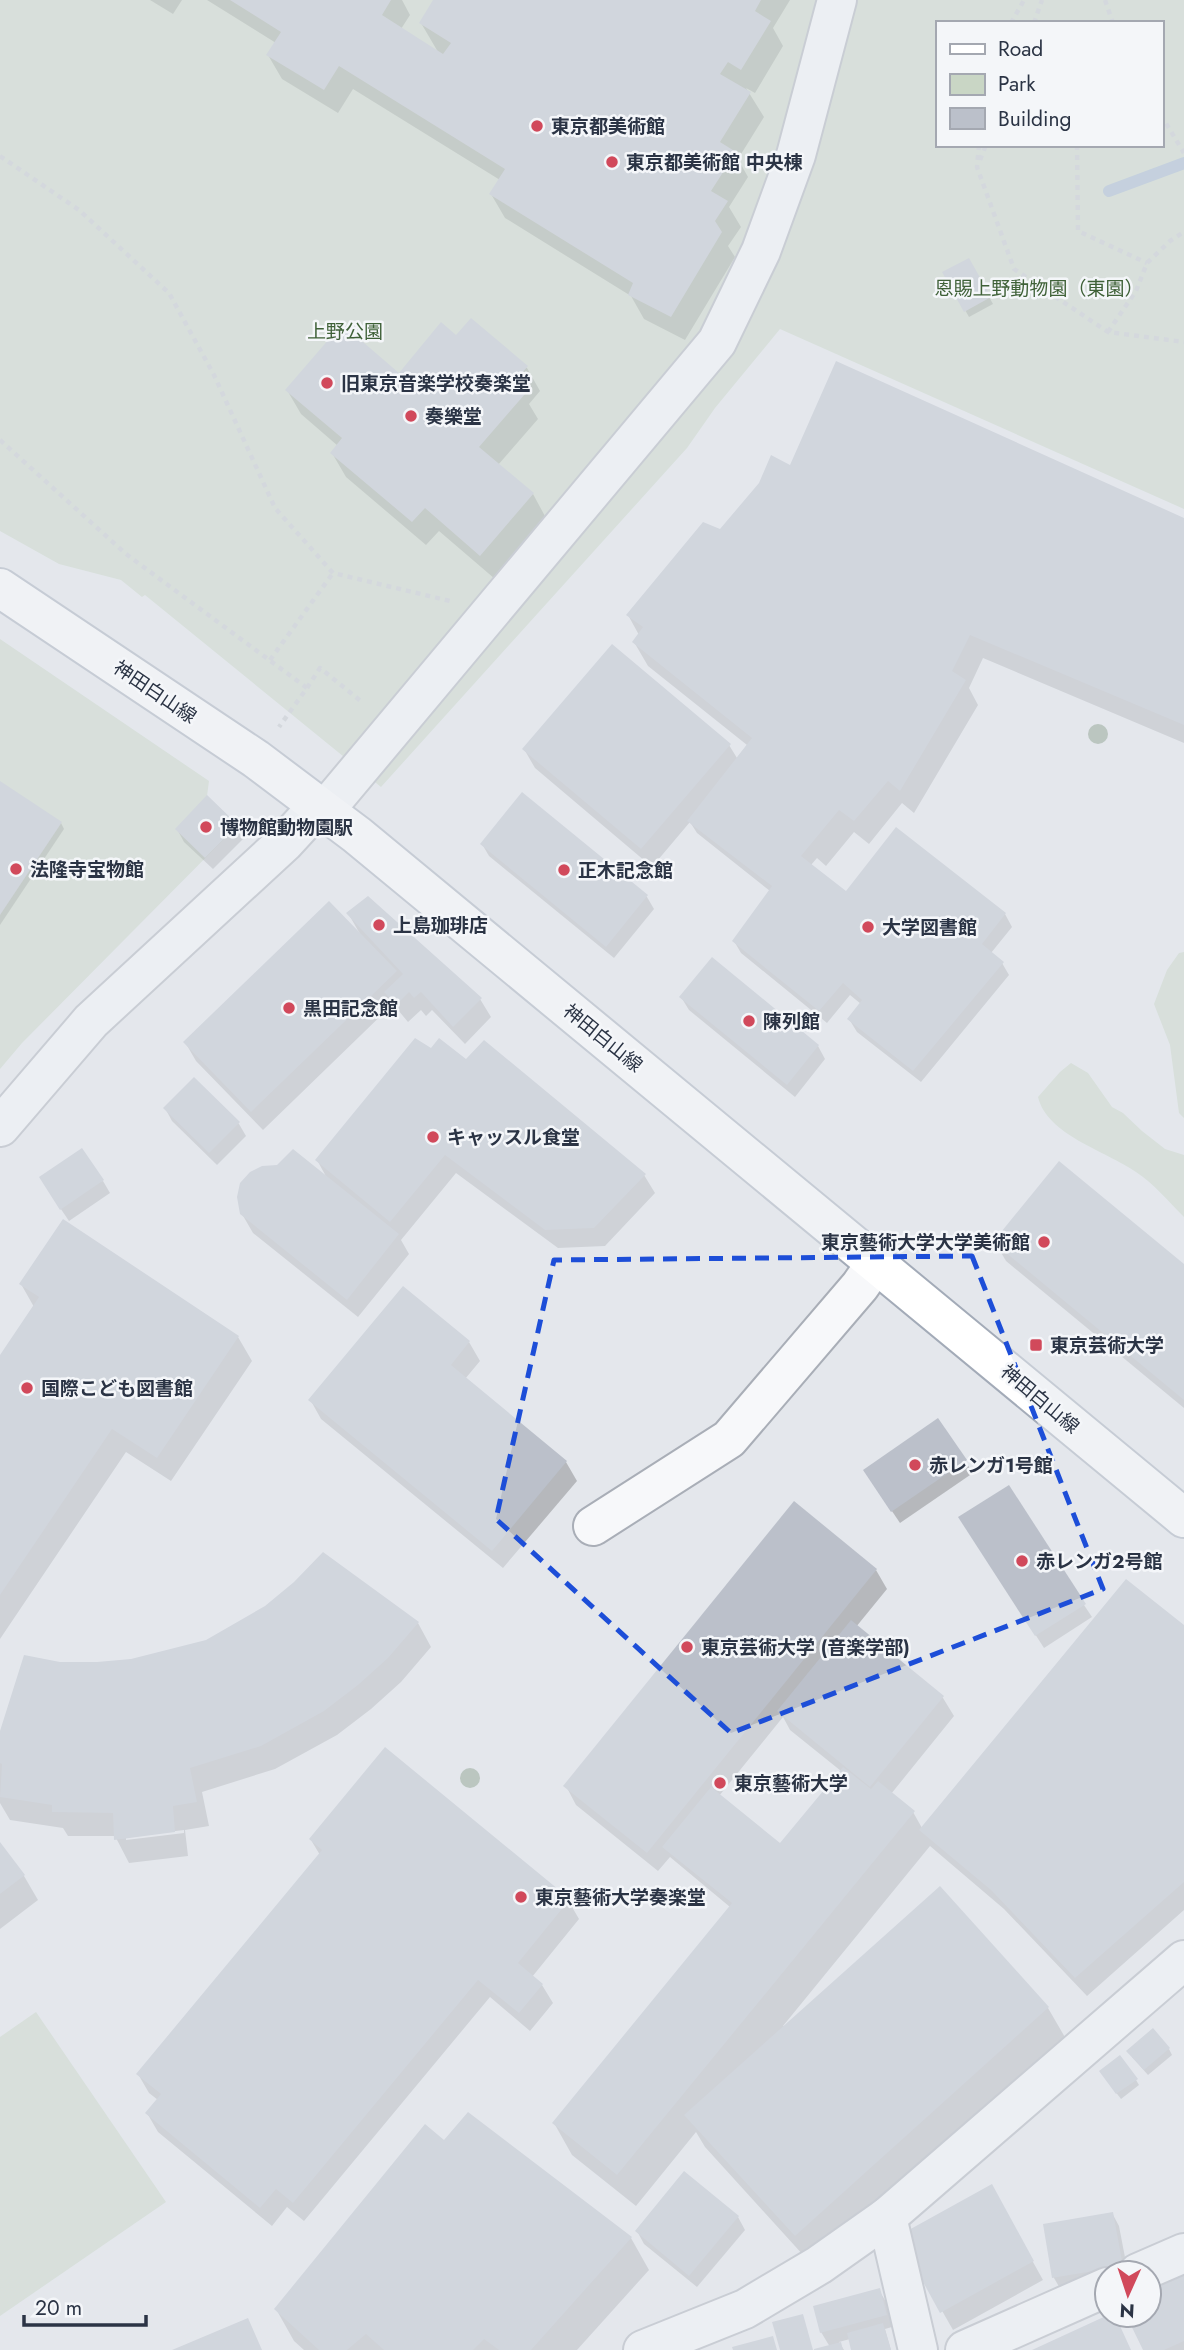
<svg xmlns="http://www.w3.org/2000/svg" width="1184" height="2350" font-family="Jost,'Noto Sans JP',sans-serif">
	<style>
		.green { fill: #c9d6c5; fill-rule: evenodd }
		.shadow { fill: #0003; fill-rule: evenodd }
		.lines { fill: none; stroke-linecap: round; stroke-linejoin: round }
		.stream { stroke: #9fb4cc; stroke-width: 12 }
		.building { fill: #bbc0ca }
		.minor-casing { stroke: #a9aeb7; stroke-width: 42 }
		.major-casing { stroke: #a3abb8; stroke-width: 42 }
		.path { stroke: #c2c5cb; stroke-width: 4.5; stroke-dasharray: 5 5; stroke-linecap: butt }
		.minor { stroke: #f7f8fa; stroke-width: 38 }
		.major { stroke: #fff; stroke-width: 38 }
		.tree { fill: #899d89 }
		.marked { fill: none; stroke: #1d4ed8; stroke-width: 5; stroke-dasharray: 14 9; stroke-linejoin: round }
		.poi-dot { fill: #d1495b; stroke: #f4f6f9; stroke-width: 2.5 }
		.labels { text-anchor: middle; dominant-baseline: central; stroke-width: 5; stroke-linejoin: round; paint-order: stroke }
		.poi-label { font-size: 19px; font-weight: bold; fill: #2b3445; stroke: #f4f6f9; text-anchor: start }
		.park-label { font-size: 19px; fill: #3f6138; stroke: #f4f6f9 }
		.street-label { font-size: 19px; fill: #2b3445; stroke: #f4f6f9 }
	</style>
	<rect width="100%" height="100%" fill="#e4e7ec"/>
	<g class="green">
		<path d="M0 0H1184V509L780 329 715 408 687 448 381 787 145 595 142 597 121 580 59 564 0 531ZM937 23H1161V145H937Z"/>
		<path d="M0 639 209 781 207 796 238 825 22 1043 0 1069Z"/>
		<path d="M1184 952V1118L1179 1113 1170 1045 1154 1004 1167 970 1179 953Z"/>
		<path d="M1071 1063 1088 1073 1112 1107 1123 1113 1142 1131 1165 1149 1184 1155V1217C1169 1202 1153 1183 1136 1172 1106 1151 1047 1135 1038 1097L1060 1072Z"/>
		<path d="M36 2012 166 2202 0 2316V2037Z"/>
	</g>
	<g class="shadow">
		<path d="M150 0H182L173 14Z"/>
		<path d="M207 0H402L410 15 401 29 438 52 421 23 435 0H790L773 28 783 46 755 93 746 88 764 117 738 159 748 177 729 207 741 227 728 246 735 257 685 340 644 319 631 296 505 218 491 194 500 180 353 89 338 113 282 79 268 55 276 43Z"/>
		<path d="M969 261 993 304 969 317 944 273Z"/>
		<path d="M456 337 527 368 540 391 529 404 538 419 498 465 533 494 546 518 495 579 439 531 426 545 346 477 332 453 338 446 301 414 287 390 399 375Z"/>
		<path d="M791 468 1184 520V743L983 658 969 688 978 705 914 813 902 803 869 844 854 832 826 866 817 858 811 865 847 893 1005 914 1012 927 991 953 1002 963 1009 975 921 1082 857 1032 849 1019 861 1004 850 995 827 1023 741 953 734 941 770 891 697 833 690 822 652 867 535 768 524 749 729 745 737 758 747 745 648 666 634 642 639 635 628 615Z"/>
		<path d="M0 783 61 823 64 829 0 925Z"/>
		<path d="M522 795 647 897 654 909 614 958 489 856 482 844Z"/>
		<path d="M236 826 243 839 213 869 184 842 177 829Z"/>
		<path d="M348 913 480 999 491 1017 465 1044 432 1010 426 1016 421 1010 408 1022 393 1004 263 1130 196 1061 185 1042 360 934Z"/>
		<path d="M713 959 818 1046 825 1059 795 1097 689 1010 681 997Z"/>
		<path d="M431 1050 466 1062 644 1175 655 1193 605 1246 558 1248 456 1173 401 1240 409 1254 358 1317 253 1233 242 1214 328 1180 317 1160Z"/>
		<path d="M194 1080 239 1124 246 1136 217 1165 172 1121 165 1108Z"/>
		<path d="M103 1181 110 1193 69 1221 48 1190Z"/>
		<path d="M995 1242 1184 1266V1408L1006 1261Z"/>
		<path d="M21 1284 238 1337 252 1361 171 1481 126 1452 0 1639V1358L34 1307Z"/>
		<path d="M469 1342 480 1361 465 1379 566 1462 577 1481 503 1568 321 1419 311 1401Z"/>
		<path d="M938 1421 973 1473 900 1523 873 1483Z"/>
		<path d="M968 1530 1084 1605 1092 1617 1044 1648Z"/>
		<path d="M876 1570 887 1589 856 1627 943 1698 954 1716 891 1794 913 1812 922 1828 1184 1628V1910L1087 1996 1004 1909 930 1846 783 2026 1048 2008 1066 2039 814 2267 705 2147 696 2132 636 2206 572 2155 554 2123 730 1907 670 1857 658 1871 576 1805 566 1786ZM783 1717 790 1730 841 1771 781 1845 719 1796Z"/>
		<path d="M418 1623 431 1647 401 1682 371 1709 337 1735 275 1769 202 1792 209 1826 185 1830 188 1856 129 1863 115 1836H68L63 1828 10 1820 0 1803V1736L60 1663 97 1664ZM184 1830V1833L126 1840V1837Z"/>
		<path d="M311 1840 568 1900 579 1919 532 1977 542 1985 553 2003 530 2031 490 1997 304 2221 287 2207 272 2226 158 2132 147 2113 158 2100 149 2093 138 2074 320 1855Z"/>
		<path d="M0 1845 24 1876 38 1900 0 1929Z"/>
		<path d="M1169 2049 1172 2055 1148 2075 1132 2057Z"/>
		<path d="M1105 2078 1136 2080 1139 2085 1121 2099Z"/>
		<path d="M445 2142 631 2238 649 2270 577 2350H304L294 2341 276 2309Z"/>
		<path d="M991 2186 1043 2280 953 2330 900 2237Z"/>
		<path d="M1112 2213 1119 2226 1128 2273 1061 2290 1054 2278 1045 2225Z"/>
		<path d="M738 2217 745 2230 697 2287 644 2244 637 2231Z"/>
		<path d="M1184 2274V2350H1145L1128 2315H1149V2291Z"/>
		<path d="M879 2290 886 2302 892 2327 885 2329 891 2350H853L850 2339 839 2342 844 2350H821L830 2347 821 2332Z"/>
	</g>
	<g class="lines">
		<path class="stream" d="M1109 191 1184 163"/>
	</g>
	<g class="building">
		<path d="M230 0H391L382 15 443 54 451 43 419 23 433 0H761L755 11 771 21 741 70 728 62 720 74 751 92 720 142 736 152 711 191 728 201 715 221 722 232 671 317 628 295 633 283 489 194 505 169 339 66 324 90 266 55 281 32Z"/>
		<path d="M969 258 991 297 964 312 942 272Z"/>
		<path d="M471 318 528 366 513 383 525 394 479 447 534 493 480 556 425 508 412 522 330 453 342 438 285 390 342 324 399 373 441 322 456 335Z"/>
		<path d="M836 361 1184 518V725L970 635 952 671 966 680 900 791 888 781 854 821 839 810 801 856 846 891 896 827 1006 913 982 944 1004 962 913 1071 847 1019 862 1000 843 983 819 1011 732 941 772 886 687 821 752 738 632 642 643 627 626 615 703 522 720 529 759 483 771 455 790 465Z"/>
		<path d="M612 644 731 744 641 849 522 749Z"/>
		<path d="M0 781 62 822 0 915Z"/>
		<path d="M522 792 648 895 606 947 480 844Z"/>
		<path d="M207 795 238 825 205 858 175 829Z"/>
		<path d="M368 896 482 998 453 1027 421 992 414 998 409 992 396 1005 384 992 403 974 346 913Z"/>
		<path d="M329 901 397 971 251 1112 183 1042Z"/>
		<path d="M712 957 819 1045 787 1085 679 997Z"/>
		<path d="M415 1038 431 1048 439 1038 466 1059 484 1040 646 1174 594 1228 545 1230 445 1155 390 1222 315 1160Z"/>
		<path d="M194 1077 240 1122 209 1153 163 1108Z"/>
		<path d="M82 1148 104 1180 60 1210 39 1177Z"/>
		<path d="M293 1149 399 1234 347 1300 240 1214 237 1197 240 1183 250 1172 262 1166 277 1165Z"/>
		<path d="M1059 1161 1184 1264V1400L993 1242Z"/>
		<path d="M63 1219 239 1336 157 1458 112 1429 0 1595V1355L39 1297 19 1284Z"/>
		<path d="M403 1286 470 1341 451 1365 567 1461 492 1551 308 1400Z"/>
		<path d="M938 1418 967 1460 891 1512 863 1470Z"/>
		<path d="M1009 1485 1086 1604 1035 1636 958 1517Z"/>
		<path d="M794 1501 877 1569 647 1853 563 1786Z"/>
		<path d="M323 1552 419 1622 388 1658 358 1685 324 1711 261 1746 190 1768 197 1802 173 1806 175 1832 114 1840 113 1813 52 1812V1805L0 1797 2 1764 0 1763V1731L24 1655 60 1662H97L131 1659 206 1640 265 1606 294 1582Z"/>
		<path d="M1126 1579 1184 1625V1882L1075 1978 991 1890 919 1830Z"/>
		<path d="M851 1620 944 1696 870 1787 777 1711Z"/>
		<path d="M385 1747 570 1899 518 1963 543 1984 519 2013 478 1980 293 2203 276 2189 260 2208 145 2113 161 2094 136 2074 322 1850 309 1839Z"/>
		<path d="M843 1767 871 1789 878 1781 915 1811 617 2175 552 2123 732 1903 662 1847 711 1787 780 1843Z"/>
		<path d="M0 1842 25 1875 0 1894Z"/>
		<path d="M940 1886 1049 2007 795 2236 684 2115Z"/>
		<path d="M1153 2028 1170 2048 1144 2070 1126 2051Z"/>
		<path d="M1120 2055 1138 2079 1116 2094 1099 2071Z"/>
		<path d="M468 2112 632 2237 531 2350H499L484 2339 473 2350H384L366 2334 347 2350H319L274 2309 425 2124 444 2140Z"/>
		<path d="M684 2171 739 2216 689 2276 635 2231Z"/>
		<path d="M992 2184 1034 2261 940 2313 898 2236Z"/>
		<path d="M1113 2212 1123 2266 1052 2278 1043 2224Z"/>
		<path d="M1184 2272V2341L1164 2350H1143L1126 2315H1149V2289Z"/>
		<path d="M880 2288 887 2315 820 2333 813 2306Z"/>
		<path d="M803 2314 813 2350H780L772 2322Z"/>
		<path d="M1108 2315H1115L1131 2350H1032Z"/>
		<path d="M248 2318 262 2350H172Z"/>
		<path d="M883 2323 891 2350H851L847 2333Z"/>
		<path d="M773 2336 777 2350H733L732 2347Z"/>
		<path d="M841 2342 843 2350H814V2349Z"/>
	</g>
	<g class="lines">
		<g class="minor-casing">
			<g id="minor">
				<path d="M325 810 717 342 761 251 796 155 837 0"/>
				<path d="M0 1127 91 1021 285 842 319 805"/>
				<path d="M593 1526 729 1439 860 1286 876 1263"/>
				<path d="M887 2217 918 2350"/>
				<path d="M1138 2273 1184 2253"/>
				<path d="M643 2350 745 2309 819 2265 887 2217 1184 1960"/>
				<path d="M965 2350 1107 2287"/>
			</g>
		</g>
		<g class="major-casing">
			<path id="major" d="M0 588 256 759 357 835 1184 1518"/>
		</g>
		<g class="path">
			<path d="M1105 0 1113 23"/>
			<path d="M1011 23 1024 0"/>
			<path d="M1034 23 1042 0"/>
			<path d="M1161 115 1184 153"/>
			<path d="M979 145 977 167 1014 269 1108 332 1184 342"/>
			<path d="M1077 145 1078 231 1147 263"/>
			<path d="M0 156 79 210 169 293 214 375 275 508 333 573 450 601"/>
			<path d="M980 160 986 145"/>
			<path d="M1108 332 1136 291 1147 263 1170 241 1184 232"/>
			<path d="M0 440 126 554 307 688 279 727"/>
			<path d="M270 660 333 573"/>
			<path d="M307 688 320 668 362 702"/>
		</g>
		<use href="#minor" class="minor"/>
		<use href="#major" class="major"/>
	</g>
	<g class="tree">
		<circle cx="1098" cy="734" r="10"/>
		<circle cx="470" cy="1778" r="10"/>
	</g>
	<path d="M0 0H1184V2350H0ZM972 1256 1103 1589 731 1733 496 1519 554 1260Z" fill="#e4e7ec" fill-opacity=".55" fill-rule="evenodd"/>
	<path class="marked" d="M972 1256 1103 1589 731 1733 496 1519 554 1260Z"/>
	<g class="poi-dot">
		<circle cx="537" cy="126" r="7"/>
		<circle cx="612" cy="162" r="7"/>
		<circle cx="327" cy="383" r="7"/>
		<circle cx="411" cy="416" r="7"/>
		<circle cx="206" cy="827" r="7"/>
		<circle cx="16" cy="869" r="7"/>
		<circle cx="564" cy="870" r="7"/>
		<circle cx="379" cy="925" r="7"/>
		<circle cx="868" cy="927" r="7"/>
		<circle cx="289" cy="1008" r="7"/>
		<circle cx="749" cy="1021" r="7"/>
		<circle cx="433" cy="1137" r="7"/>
		<circle cx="1044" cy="1242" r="7"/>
		<rect x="1029" y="1338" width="14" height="14" rx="3.5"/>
		<circle cx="27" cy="1388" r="7"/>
		<circle cx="915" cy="1465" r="7"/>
		<circle cx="1022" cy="1561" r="7"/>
		<circle cx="687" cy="1647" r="7"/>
		<circle cx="720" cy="1783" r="7"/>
		<circle cx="521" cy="1897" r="7"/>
	</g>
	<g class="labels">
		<g class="poi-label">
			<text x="551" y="126">東京都美術館</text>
			<text x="626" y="162">東京都美術館 中央棟</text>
			<text x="341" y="383">旧東京音楽学校奏楽堂</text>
			<text x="425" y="416">奏樂堂</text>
			<text x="220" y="827">博物館動物園駅</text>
			<text x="30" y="869">法隆寺宝物館</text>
			<text x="578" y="870">正木記念館</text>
			<text x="393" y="925">上島珈琲店</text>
			<text x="882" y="927">大学図書館</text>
			<text x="303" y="1008">黒田記念館</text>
			<text x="763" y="1021">陳列館</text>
			<text x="447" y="1137">キャッスル食堂</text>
			<text x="1030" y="1242" text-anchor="end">東京藝術大学大学美術館</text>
			<text x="1050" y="1345">東京芸術大学</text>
			<text x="41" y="1388">国際こども図書館</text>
			<text x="929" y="1465">赤レンガ1号館</text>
			<text x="1036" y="1561">赤レンガ2号館</text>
			<text x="701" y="1647">東京芸術大学 (音楽学部)</text>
			<text x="734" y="1783">東京藝術大学</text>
			<text x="535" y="1897">東京藝術大学奏楽堂</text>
		</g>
		<g class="park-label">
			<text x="1039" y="288">恩賜上野動物園（東園）</text>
			<text x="345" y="331">上野公園</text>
		</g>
		<g class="street-label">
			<text transform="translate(155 692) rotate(34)">神田白山線</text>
			<text transform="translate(603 1038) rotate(39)">神田白山線</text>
			<text transform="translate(1040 1399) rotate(40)">神田白山線</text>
		</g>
	</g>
	<rect x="936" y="21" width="228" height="126" fill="#f4f6f9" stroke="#a4a8b1" stroke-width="2"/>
	<rect x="950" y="44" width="35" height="10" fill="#ffffff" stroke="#a4a8b1" stroke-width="2"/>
	<text x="998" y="56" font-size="21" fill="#2b3445">Road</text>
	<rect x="950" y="74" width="35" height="21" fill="#c9d6c5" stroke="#a4a8b1" stroke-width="2"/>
	<text x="998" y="91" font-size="21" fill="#2b3445">Park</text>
	<rect x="950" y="108" width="35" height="21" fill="#bbc0ca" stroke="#a4a8b1" stroke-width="2"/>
	<text x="998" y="126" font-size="21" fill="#2b3445">Building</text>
	<g transform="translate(1128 2294) rotate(183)"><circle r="33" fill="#f4f6f9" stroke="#a4a8b1" stroke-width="2"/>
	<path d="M0-5L12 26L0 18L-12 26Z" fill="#d1495b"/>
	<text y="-10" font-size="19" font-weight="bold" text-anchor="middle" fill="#2b3445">N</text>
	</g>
	<path d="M24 2315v10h122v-10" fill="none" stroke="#2b3445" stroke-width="3.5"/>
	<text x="35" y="2315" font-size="21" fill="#2b3445" stroke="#f4f6f9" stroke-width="5" paint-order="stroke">20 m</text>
</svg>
